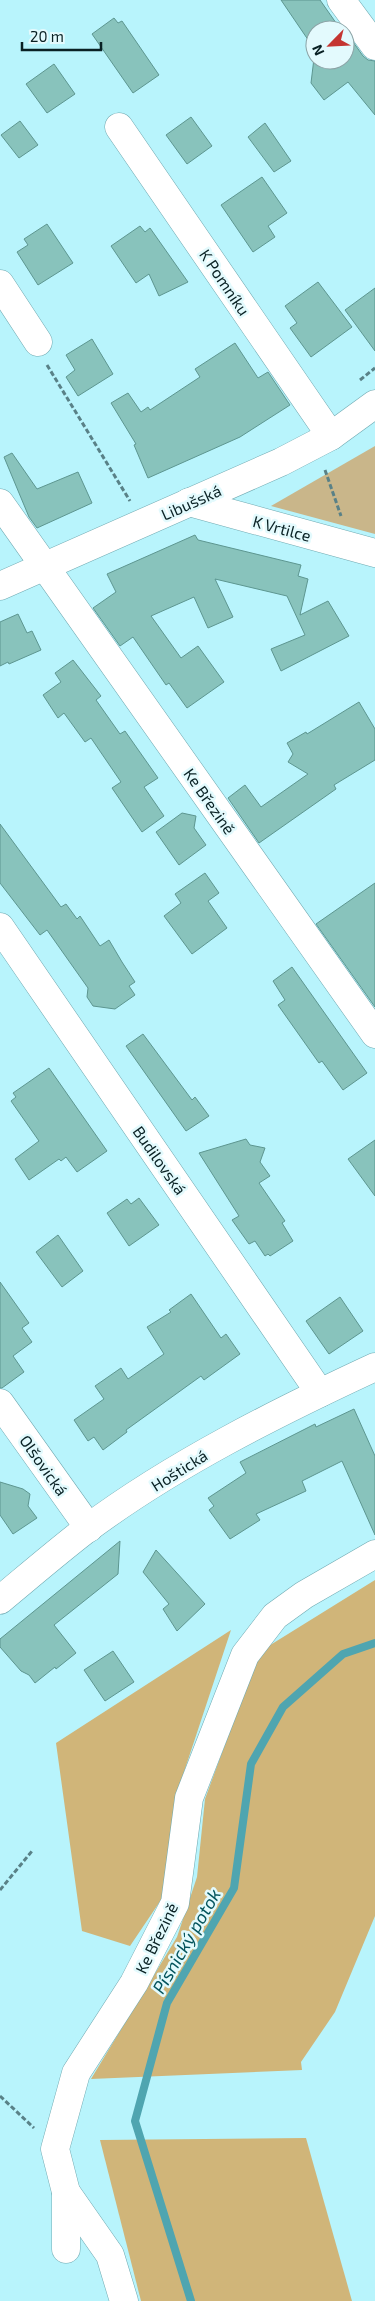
<svg xmlns="http://www.w3.org/2000/svg" width="375" height="2301" font-family="'Exo 2',sans-serif">
	<style>
		.green { fill: #c9b68a }
		.forest { fill: #d0b579 }
		.lines { fill: none; stroke-linecap: round; stroke-linejoin: round }
		.stream { stroke: #4fa5b0; stroke-width: 8 }
		.building { fill: #88c3bc; stroke: #5d9690 }
		.minor-casing { stroke: #70a9b1; stroke-width: 29 }
		.path { stroke: #598187; stroke-width: 3; stroke-dasharray: 5 2.5; stroke-linecap: butt }
		.minor { stroke: #fff; stroke-width: 28 }
		.labels { text-anchor: middle; dominant-baseline: central; stroke-width: 5; stroke-linejoin: round; paint-order: stroke }
		.street-label { font-size: 16px; fill: #092124; stroke: #e3fafd }
		.water-label { font-size: 18px; font-style: italic; fill: #05545c; stroke: #e3fafd }
	</style>
	<rect width="100%" height="100%" fill="#b8f4fc"/>
	<path class="green" d="M375 446V534L271 506Z"/>
	<g class="forest">
		<path d="M375 1580V1916L335 2012 301 2062 302 2070 91 2079 177 1937 197 1877 205 1799 259 1652Z"/>
		<path d="M231 1630 179 1787 165 1894 130 1946 82 1931 56 1743Z"/>
		<path d="M306 2138 352 2301H141L100 2140Z"/>
	</g>
	<g class="lines">
		<path class="stream" d="M191 2301 135 2121 167 2003 234 1888 251 1764 283 1707 343 1654 375 1643"/>
	</g>
	<g class="building">
		<path d="M281 0H320L341 30H315V60H345L346 32 363 56 368 60 375 61V115L348 82 324 100 311 83 315 50Z"/>
		<path d="M114 18 118 23 122 21 159 75 133 93 92 34Z"/>
		<path d="M54 64 75 94 47 113 26 84Z"/>
		<path d="M191 117 212 146 187 164 166 135Z"/>
		<path d="M20 121 38 145 19 158 1 135Z"/>
		<path d="M265 123 291 161 274 172 248 137Z"/>
		<path d="M262 177 287 213 268 226 275 237 253 252 221 205Z"/>
		<path d="M47 224 73 263 38 285 17 252 28 245 24 239Z"/>
		<path d="M140 226 145 232 150 228 188 282 159 296 149 274 136 283 111 246Z"/>
		<path d="M318 282 352 327 311 357 290 328 297 323 285 306Z"/>
		<path d="M375 288V351L345 310Z"/>
		<path d="M92 339 113 374 78 396 66 377 75 370 66 355Z"/>
		<path d="M235 343 258 378 268 372 290 405 240 437 148 478 134 445 136 444 111 403 128 393 141 412 148 407 150 410 200 377 195 369Z"/>
		<path d="M12 453 37 489 78 472 92 503 37 528 29 517 4 457Z"/>
		<path d="M195 535 198 540 301 565 298 576 308 579 300 615 328 601 349 636 281 671 271 649 305 635 287 596 215 579 233 617 208 628 194 597 151 616 181 658 198 646 224 682 187 708 169 683 166 685 133 637 120 646 93 608 116 592 107 574Z"/>
		<path d="M18 614 27 633 32 631 41 650 9 664 8 662 0 666V622Z"/>
		<path d="M73 660 101 696 96 700 120 734 125 731 158 778 144 787 164 816 142 832 112 788 121 782 91 738 85 742 64 713 58 718 43 695 61 682 55 673Z"/>
		<path d="M359 702 375 729V760L334 785 336 789 259 843 228 798 245 785 261 807 308 774 288 762 293 754 287 743 306 732 307 734Z"/>
		<path d="M182 813 196 816 194 828 206 845 179 865 156 832Z"/>
		<path d="M0 824 61 907 66 904 77 919 80 916 100 946 109 940 122 962 135 982 129 986 135 995 115 1009 93 1006 87 997 88 988 47 930 40 935 0 883Z"/>
		<path d="M205 873 219 893 208 901 227 928 192 954 164 916 181 903 175 894Z"/>
		<path d="M375 883V1007L316 924Z"/>
		<path d="M292 967 367 1073 343 1090 322 1061 319 1063 278 1005 285 1000 273 981Z"/>
		<path d="M143 1034 192 1100 195 1097 209 1116 186 1131 126 1046Z"/>
		<path d="M49 1068 107 1151 77 1172 66 1157 61 1161 59 1159 29 1180 15 1159 39 1141 11 1101 16 1097 13 1093Z"/>
		<path d="M246 1139 250 1145 265 1148 260 1162 270 1176 259 1183 285 1221 282 1223 293 1241 270 1256 268 1254 265 1256 255 1241 249 1244 232 1220 239 1216 199 1153Z"/>
		<path d="M375 1140V1196L348 1159Z"/>
		<path d="M139 1198 159 1225 129 1246 107 1213 127 1199 131 1204Z"/>
		<path d="M58 1235 83 1271 62 1287 36 1252Z"/>
		<path d="M0 1282 29 1323 22 1328 32 1342 13 1356 24 1372 2 1388H0Z"/>
		<path d="M191 1294 221 1338 226 1334 240 1354 204 1380 201 1376 126 1430 127 1432 103 1450 94 1437 88 1441 74 1420 104 1399 95 1386 121 1368 128 1379 164 1354 147 1327 171 1312 169 1310Z"/>
		<path d="M340 1297 363 1331 329 1354 306 1321Z"/>
		<path d="M354 1409 375 1456V1535L342 1461 302 1481 306 1491 256 1514 260 1520 230 1539 209 1510 214 1506 208 1498 246 1473 240 1462 315 1424 316 1427Z"/>
		<path d="M0 1482 23 1489 30 1494 28 1506 37 1518 13 1534 0 1515Z"/>
		<path d="M120 1541 118 1574 54 1625 76 1653 56 1669 55 1667 35 1683 29 1675 21 1671 0 1647V1639Z"/>
		<path d="M156 1550 205 1604 177 1631 163 1609 169 1604 143 1572Z"/>
		<path d="M113 1651 134 1682 105 1701 84 1670Z"/>
	</g>
	<g class="lines">
		<g class="minor-casing">
			<g id="minor">
				<path d="M341 0 375 46"/>
				<path d="M119 127 331 436"/>
				<path d="M0 284 38 342"/>
				<path d="M189 502 375 553"/>
				<path d="M0 503 375 1034"/>
				<path d="M0 586 281 462 331 436 375 404"/>
				<path d="M0 927 320 1393"/>
				<path d="M0 1403 89 1528"/>
				<path d="M0 1600C29 1576 58 1551 88 1528 174 1464 278 1412 375 1367"/>
				<path d="M66 2249V2192"/>
				<path d="M124 2301 110 2255 66 2192 55 2149 76 2073 134 1983 175 1903 189 1798 245 1655 275 1616 304 1595 375 1554"/>
			</g>
		</g>
		<g class="path">
			<path d="M47 365 130 501"/>
			<path d="M360 380 375 368"/>
			<path d="M325 470 341 516"/>
			<path d="M0 1890 32 1851"/>
			<path d="M0 2096 34 2128"/>
		</g>
		<use href="#minor" class="minor"/>
	</g>
	<g class="labels">
		<g class="street-label">
			<text transform="translate(225 282) rotate(56)">K Pomníku</text>
			<text transform="translate(191 502) rotate(-24)">Libušská</text>
			<text transform="translate(282 528) rotate(15)">K Vrtilce</text>
			<text transform="translate(210 801) rotate(55)">Ke Březině</text>
			<text transform="translate(160 1160) rotate(55)">Budilovská</text>
			<text transform="translate(44 1465) rotate(55)">Olšovická</text>
			<text transform="translate(179 1470) rotate(-32)">Hoštická</text>
			<text transform="translate(156 1938) rotate(-64)">Ke Březině</text>
		</g>
		<g class="water-label">
			<text transform="translate(186 1941) rotate(-60)">Písnický potok</text>
		</g>
	</g>
	<g transform="translate(330 45) rotate(246)"><circle r="24" fill="#e3fafd" stroke="#8ca3a6"/>
	<path d="M0-4L9 19L0 12L-9 19Z" fill="#c43531"/>
	<text y="-8" font-size="14" font-weight="bold" text-anchor="middle" fill="#092124">N</text>
	</g>
	<path d="M22 42v8h79v-8" fill="none" stroke="#092124" stroke-width="2.5"/>
	<text x="30" y="42" font-size="15" fill="#092124" stroke="#e3fafd" stroke-width="4" paint-order="stroke">20 m</text>
</svg>
